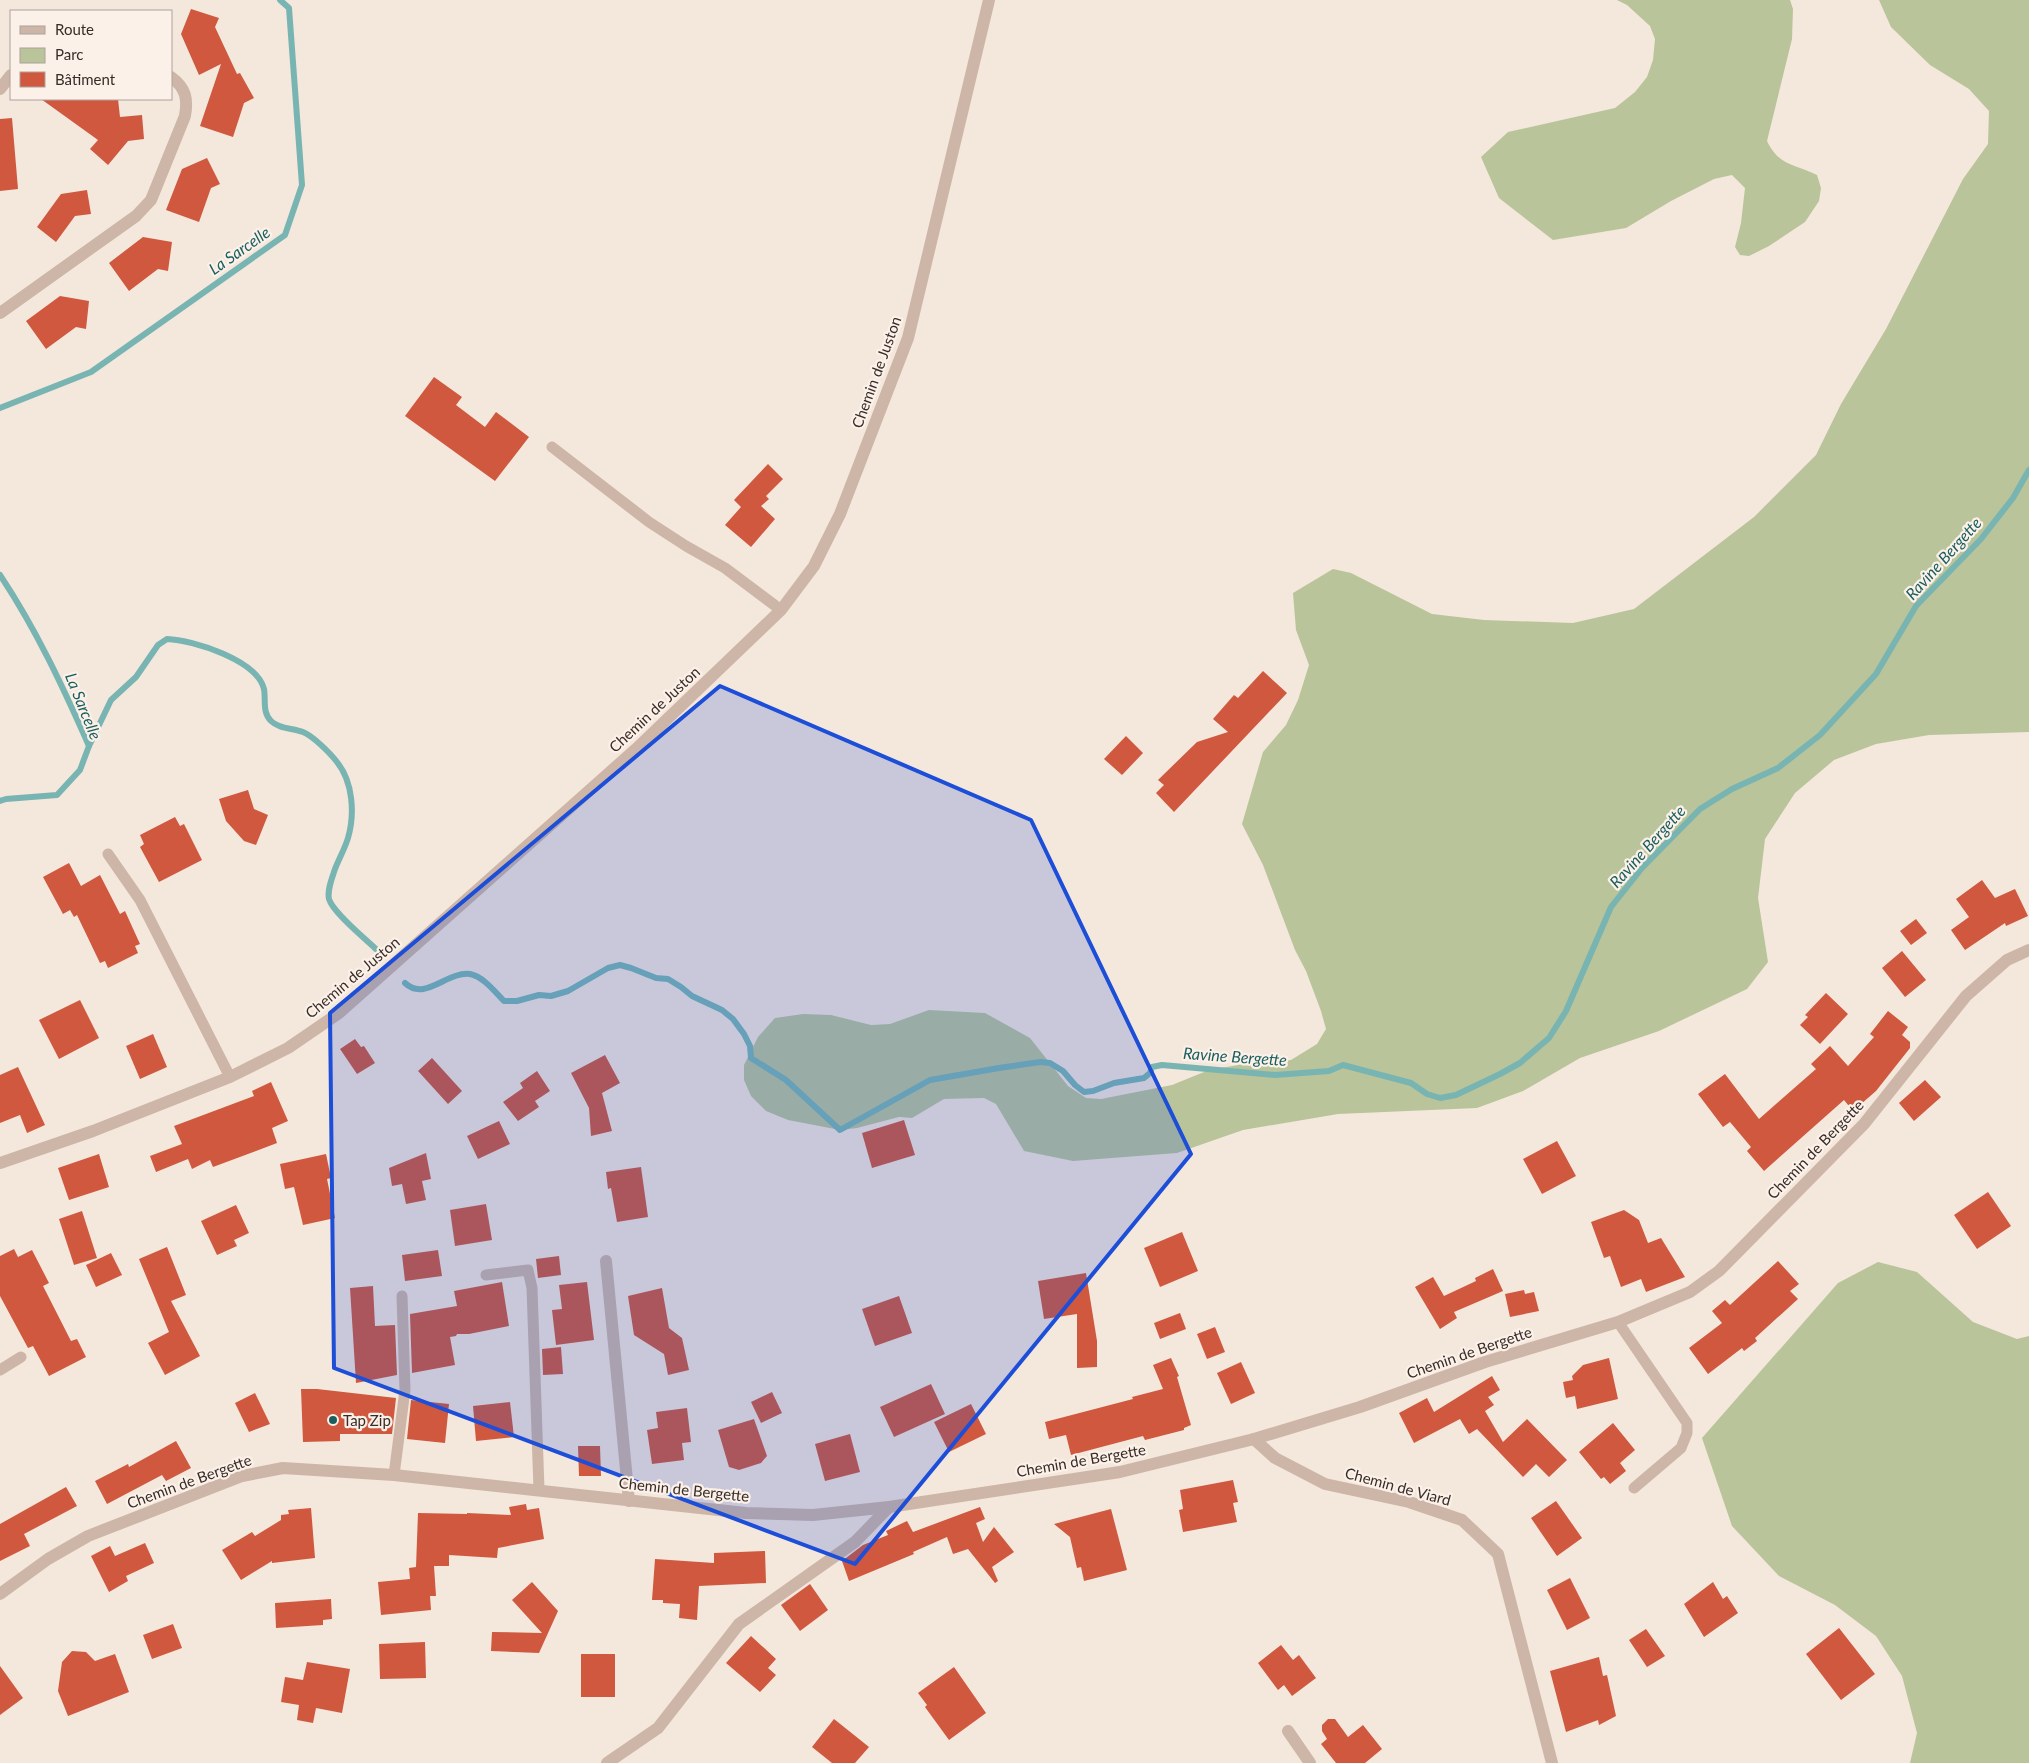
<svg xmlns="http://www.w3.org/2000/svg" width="2029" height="1763" font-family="Lato,sans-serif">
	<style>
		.green { fill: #b9c49a }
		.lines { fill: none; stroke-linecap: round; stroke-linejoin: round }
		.stream { stroke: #78b4b2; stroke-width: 6 }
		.building { fill: #cf583f }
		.lane { stroke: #cdb6a7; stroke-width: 11 }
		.street { stroke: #cdb6a7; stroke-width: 12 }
		.marked { fill: #1d4ed8; fill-opacity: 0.2; stroke: #1d4ed8; stroke-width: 4; stroke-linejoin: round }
		.poi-dot { fill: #1a5e5e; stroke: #fbf1e9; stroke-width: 2 }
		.labels { text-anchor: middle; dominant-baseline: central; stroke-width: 4.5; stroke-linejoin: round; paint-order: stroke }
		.street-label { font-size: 15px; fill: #392c28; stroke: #fbf1e9 }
		.poi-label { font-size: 15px; fill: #392c28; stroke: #fbf1e9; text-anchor: start }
		.water-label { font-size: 16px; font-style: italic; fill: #1a5e5e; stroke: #fbf1e9 }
	</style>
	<rect width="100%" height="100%" fill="#f4e7dc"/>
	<g class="green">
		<path d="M1617 0H1790L1793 9 1792 39 1767 141C1779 166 1794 164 1817 175L1821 188 1819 201 1805 222 1769 246 1749 256 1740 255 1735 247 1741 223 1745 188 1732 175 1714 179 1671 201 1626 228 1553 240 1499 198 1481 157 1508 132 1615 108 1635 92 1647 77 1653 60 1655 39 1650 26 1627 5Z"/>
		<path d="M1879 0H2029V732L1929 735 1876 744 1834 760 1795 793 1765 839 1758 898 1768 962 1747 989 1659 1031 1580 1058 1523 1091 1477 1108 1338 1114 1243 1130 1177 1153 1073 1161 1024 1151 996 1104 984 1098 944 1099 912 1118 899 1117 857 1128 840 1130 788 1120 766 1111 751 1096 744 1080V1065L758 1037 775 1018 803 1014 831 1015 871 1025 890 1024 929 1010 985 1013 1030 1038 1068 1086 1086 1098 1101 1099 1172 1085 1209 1070 1244 1064 1291 1060 1317 1044 1326 1029 1321 1011 1306 971 1295 950 1263 865 1242 824 1263 752 1286 725 1298 700 1309 665 1296 630 1293 593 1333 569 1351 573 1432 614 1484 620 1573 623 1634 609 1754 517 1816 455 1841 404 1886 329 1963 179 1988 144 1989 111 1969 89 1930 65 1891 27Z"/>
		<path d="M1878 1262 1917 1272 1973 1322 2017 1339 2029 1336V1763H1910L1917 1733 1902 1676 1876 1636 1835 1605 1779 1576 1732 1526 1702 1438 1838 1283Z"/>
	</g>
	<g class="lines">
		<g class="stream">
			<path d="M0 408 91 372 285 235 302 185 289 8 280 0"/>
			<path d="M0 575C36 629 63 687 89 746L80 770 57 795 6 799 0 801"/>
			<path d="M89 746 111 700 136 677 158 645 167 639C193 640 257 660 264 689 266 700 262 712 271 721 279 729 293 728 303 732 313 736 330 753 337 762 353 782 355 814 348 838 345 848 339 859 335 869 332 878 327 890 329 899 333 913 367 940 378 951"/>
			<path d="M405 983C425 1002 447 971 470 974 484 977 495 992 504 1001H517L539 995 551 996 568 991 608 968 620 965 631 968 656 978 668 979 681 987 692 996 722 1010 733 1019 744 1034 750 1046 751 1058 786 1080 840 1130 930 1080 999 1068 1040 1062 1050 1063 1063 1071 1075 1085 1084 1092 1093 1091 1114 1083 1144 1078 1150 1073 1152 1067 1162 1065 1275 1075 1329 1071 1343 1065 1411 1083 1427 1094 1440 1098 1456 1095 1500 1074 1520 1063 1549 1038 1566 1011 1611 907 1642 868 1700 809 1732 789 1778 768 1820 735 1876 674 1916 606 1981 539 2013 498 2029 470"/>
		</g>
	</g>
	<g class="building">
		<path d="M191 9 219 18 215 27 237 74 240 73 254 98 244 103 233 137 200 126 221 64 199 75 181 34Z"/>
		<path d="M41 99H118L120 117 142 115 144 139 128 141 108 165 90 149 98 140Z"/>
		<path d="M12 118 18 189 0 191V119Z"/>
		<path d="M207 158 220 184 211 188 199 222 166 210 182 169Z"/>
		<path d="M87 190 91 214 75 216 56 242 37 227 61 194Z"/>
		<path d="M143 237 172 242 168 271 158 269 129 291 109 263Z"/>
		<path d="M60 296 89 301 86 329 76 327 46 349 26 321Z"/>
		<path d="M434 377 462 397 456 405 485 427 496 412 529 437 495 481 405 416Z"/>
		<path d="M768 464 783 479 766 496 769 499 761 506 775 519 751 547 725 525 741 507 734 500Z"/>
		<path d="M1263 671 1287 693 1174 812 1156 793 1164 785 1158 780 1197 742 1228 732 1213 719 1234 695 1238 698Z"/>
		<path d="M1126 736 1143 753 1122 775 1104 759Z"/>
		<path d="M248 790 254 809 268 815 256 845 244 841 226 821 219 799Z"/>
		<path d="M175 817 180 826 184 824 202 860 159 882 140 847 144 844 140 835Z"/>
		<path d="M69 863 81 886 100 875 120 914 125 911 140 944 135 946 138 953 108 968 105 961 100 963 77 915 74 917 70 910 63 914 43 877Z"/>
		<path d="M1982 880 1995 898 2015 889 2028 916 2006 926 2005 923 1965 950 1951 930 1969 917 1956 899Z"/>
		<path d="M1916 919 1927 933 1911 945 1900 931Z"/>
		<path d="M1902 951 1926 980 1905 997 1882 968Z"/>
		<path d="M1826 993 1848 1014 1820 1044 1800 1025 1808 1017 1805 1015Z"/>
		<path d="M80 1000 99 1038 59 1059 39 1020Z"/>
		<path d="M1888 1011 1908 1027 1902 1035 1910 1042V1048L1876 1091 1853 1111 1844 1100 1764 1171 1747 1151 1751 1147 1730 1122 1723 1127 1698 1094 1725 1074 1759 1119 1816 1069 1811 1064 1830 1046 1848 1066 1874 1037 1870 1034Z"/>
		<path d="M153 1034 167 1067 140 1079 126 1046Z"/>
		<path d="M355 1039 361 1047 364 1046 375 1063 357 1074 340 1049Z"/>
		<path d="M605 1055 620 1083 602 1093 612 1131 591 1136 589 1108 571 1073Z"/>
		<path d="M432 1058 462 1091 448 1104 418 1071Z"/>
		<path d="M18 1067 45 1125 27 1133 20 1115 0 1123V1075Z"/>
		<path d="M537 1071 550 1091 535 1101 539 1107 518 1121 503 1102 523 1088 520 1083Z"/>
		<path d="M1925 1080 1941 1097 1914 1121 1899 1103Z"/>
		<path d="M271 1082 288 1121 272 1128 277 1143 213 1167 210 1160 192 1169 188 1159 156 1172 150 1156 182 1144 174 1126 254 1096 252 1091Z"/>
		<path d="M904 1120 915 1155 872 1168 862 1133Z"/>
		<path d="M499 1121 510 1144 478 1159 467 1136Z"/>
		<path d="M1557 1141 1576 1176 1542 1194 1523 1159Z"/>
		<path d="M426 1153 431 1179 422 1181 426 1200 406 1204 402 1184 392 1186 389 1168Z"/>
		<path d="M99 1154 109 1187 69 1200 58 1168Z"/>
		<path d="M326 1154 331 1178 327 1179 335 1218 303 1225 294 1187 285 1189 280 1164Z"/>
		<path d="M641 1167 648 1217 617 1222 611 1188 608 1189 606 1172Z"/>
		<path d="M1988 1192 2011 1226 1977 1249 1954 1215Z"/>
		<path d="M486 1204 492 1240 455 1246 450 1210Z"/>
		<path d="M236 1205 249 1233 234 1240 237 1246 217 1255 201 1221Z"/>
		<path d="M1624 1210 1639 1220 1648 1243 1661 1238 1685 1277 1646 1292 1641 1279 1621 1287 1610 1256 1604 1258 1591 1222Z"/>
		<path d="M82 1211 97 1258 74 1265 59 1219Z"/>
		<path d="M1182 1232 1198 1271 1160 1287 1144 1248Z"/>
		<path d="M167 1247 186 1295 171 1301 200 1356 165 1375 148 1343 169 1332 139 1259Z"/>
		<path d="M14 1249 18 1257 32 1250 49 1283 43 1286 71 1341 77 1339 86 1357 49 1376 33 1346 28 1348 0 1296V1256Z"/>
		<path d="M438 1250 442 1276 405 1281 402 1255Z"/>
		<path d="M111 1253 122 1275 96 1287 86 1265Z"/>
		<path d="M559 1256 561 1275 538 1278 536 1259Z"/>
		<path d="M1778 1261 1799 1284 1790 1291 1798 1299 1755 1338 1757 1341 1744 1351 1742 1348 1708 1374 1689 1348 1722 1323 1712 1311 1725 1300 1730 1305Z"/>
		<path d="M1493 1269 1503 1291 1454 1312 1457 1318 1440 1329 1415 1287 1433 1277 1444 1296 1476 1281 1475 1278Z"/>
		<path d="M1086 1273 1097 1341V1367L1077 1368V1314L1044 1319 1038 1281Z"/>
		<path d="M502 1282 509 1326 469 1334H457L456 1336 450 1337 455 1365 412 1373 410 1314 457 1306 454 1291Z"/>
		<path d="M587 1282 594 1340 556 1345 552 1310 562 1309 559 1285Z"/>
		<path d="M373 1286 375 1326 395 1325 397 1375 356 1383 350 1288Z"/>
		<path d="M662 1288 669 1328 682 1338 689 1370 668 1375 664 1354 634 1335 628 1296Z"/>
		<path d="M1524 1290 1525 1294 1534 1292 1539 1311 1510 1317 1505 1294Z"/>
		<path d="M899 1296 912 1333 875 1346 862 1309Z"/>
		<path d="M1180 1313 1186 1329 1160 1339 1154 1323Z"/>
		<path d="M1215 1327 1225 1352 1207 1359 1197 1334Z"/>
		<path d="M561 1347 563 1374 543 1375 542 1349Z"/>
		<path d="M1171 1358 1179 1376 1177 1377 1191 1425 1184 1428V1430L1145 1440 1143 1436 1071 1455 1066 1435 1049 1439 1045 1422 1133 1399 1132 1397 1163 1389 1153 1365Z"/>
		<path d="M1609 1358 1618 1399 1577 1409 1575 1396 1566 1398 1563 1382 1573 1380 1572 1376 1583 1365Z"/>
		<path d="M1241 1362 1255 1393 1231 1404 1217 1373Z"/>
		<path d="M1492 1376 1500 1390 1488 1397 1494 1405 1485 1411 1503 1442 1527 1419 1567 1460 1549 1477 1536 1464 1523 1477 1477 1429 1469 1434 1460 1419 1414 1443 1399 1413 1427 1398 1434 1412Z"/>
		<path d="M931 1384 945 1414 894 1437 880 1407Z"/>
		<path d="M301 1389H317L396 1398 392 1434H340V1441L303 1442Z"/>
		<path d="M772 1392 782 1413 761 1423 751 1402Z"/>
		<path d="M255 1393 270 1424 249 1432 235 1403Z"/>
		<path d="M411 1400 449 1404 445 1443 407 1439Z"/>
		<path d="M510 1402 514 1437 476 1441 473 1406Z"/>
		<path d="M971 1404 986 1434 949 1452 934 1422Z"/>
		<path d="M687 1408 691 1442 682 1443 684 1460 652 1464 647 1430 658 1428 656 1412Z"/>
		<path d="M754 1419 767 1456 761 1463 739 1470 729 1467 718 1430Z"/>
		<path d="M1613 1423 1635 1450 1620 1463 1626 1471 1610 1484 1604 1477 1601 1479 1579 1452Z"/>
		<path d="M850 1434 860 1472 825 1481 815 1444Z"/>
		<path d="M176 1441 191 1468 166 1481 162 1475 107 1504 95 1481 128 1464 129 1467Z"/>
		<path d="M578 1446H600L601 1476H579Z"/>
		<path d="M1233 1480 1238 1502 1233 1503 1237 1522 1183 1532 1179 1510 1183 1509 1180 1490Z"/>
		<path d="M66 1487 77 1506 24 1534 30 1546 0 1561V1524Z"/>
		<path d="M1556 1501 1582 1538 1557 1556 1531 1518Z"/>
		<path d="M526 1504 527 1510 539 1508 544 1539 498 1548 497 1558 449 1555V1566H434L436 1596H430L431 1610 381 1615 378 1582 410 1579 409 1568 416 1567 418 1513 467 1514V1513L511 1515 509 1507Z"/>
		<path d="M980 1507 985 1519 976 1523 983 1542 994 1527 1014 1552 992 1567 998 1581 995 1583 968 1549 953 1554 947 1537 913 1552 914 1554 849 1581 842 1561 863 1545 888 1535 886 1531 907 1521 913 1532Z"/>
		<path d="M311 1508 315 1558 272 1563V1561L241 1580 222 1550 252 1532 255 1536 281 1520V1515L289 1514 288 1510Z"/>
		<path d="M1111 1509 1127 1570 1084 1581 1081 1567 1077 1568 1070 1537 1054 1524Z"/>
		<path d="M145 1543 154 1563 126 1576 128 1581 109 1592 91 1556 110 1546 115 1556Z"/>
		<path d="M765 1551 766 1583 699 1586 697 1620 679 1618 680 1604 663 1603V1600H652L655 1559 714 1563V1553Z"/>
		<path d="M1570 1578 1590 1618 1567 1630 1547 1590Z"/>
		<path d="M532 1582 558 1611 539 1653 491 1651 492 1632 542 1633 512 1600Z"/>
		<path d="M1713 1582 1723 1599 1727 1596 1738 1613 1704 1637 1684 1604Z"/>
		<path d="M810 1584 828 1610 800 1631 781 1605Z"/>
		<path d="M331 1599 332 1619 323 1620V1625L276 1628 275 1603Z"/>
		<path d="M173 1624 182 1648 152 1659 143 1635Z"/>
		<path d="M1839 1628 1875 1674 1841 1700 1806 1654Z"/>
		<path d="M1646 1629 1665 1656 1647 1667 1629 1640Z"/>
		<path d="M751 1636 776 1659 768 1668 776 1675 760 1692 726 1663Z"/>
		<path d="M425 1642 426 1678 380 1679 379 1644Z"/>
		<path d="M1281 1645 1293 1660 1299 1655 1316 1678 1292 1696 1284 1685 1278 1690 1258 1663Z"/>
		<path d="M72 1651 86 1652 95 1661 115 1654 129 1692 68 1716 58 1691 62 1662Z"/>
		<rect x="581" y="1654" width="34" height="43"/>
		<path d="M1599 1657 1603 1676 1607 1675 1616 1716 1599 1725 1598 1720 1566 1732 1550 1671Z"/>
		<path d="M307 1662 350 1669 342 1713 316 1708 313 1723 297 1720 299 1705 281 1702 285 1677 303 1680Z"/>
		<path d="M0 1666 23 1698 0 1715Z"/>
		<path d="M954 1667 986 1713 949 1740 925 1707 927 1705 918 1693Z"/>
		<path d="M834 1719 869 1747 855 1763H832L812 1747Z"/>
		<path d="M1328 1719H1335L1348 1737 1363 1725 1382 1749 1365 1763H1336L1321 1744 1327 1739 1322 1731V1725Z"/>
	</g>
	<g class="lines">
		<g class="lane">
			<path d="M552 447 649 522 686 546 725 568 781 610"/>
			<path d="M108 854 140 900 230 1077"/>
			<path d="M486 1275 528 1270 532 1288 539 1490"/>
			<path d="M1618 1322 1687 1423V1433L1681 1448 1634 1488"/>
			<path d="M0 1370 21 1357"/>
			<path d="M394 1475 405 1390 402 1296"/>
		</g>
		<g class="street">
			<path d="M0 89 11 75"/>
			<path d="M0 313 136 216 151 200 185 116C188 99 186 88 171 77"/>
			<path d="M0 1163 93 1131 230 1077 288 1048 339 1013 636 749 781 610 814 566 840 514 908 338 989 0"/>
			<path d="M606 1261 629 1501"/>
			<path d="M1254 1439 1275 1458 1325 1484 1409 1502 1462 1520 1498 1554 1552 1763"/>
			<path d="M0 1594 48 1559 88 1536 242 1476 283 1468 394 1475 746 1513 813 1515 889 1507 1120 1472 1254 1439 1360 1407 1485 1362 1618 1322 1690 1292 1719 1271 1864 1124 1966 996 2007 960 2029 950"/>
			<path d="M1288 1731 1310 1763"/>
			<path d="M607 1763 658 1728 739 1624 855 1542 889 1507"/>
		</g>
	</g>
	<path class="marked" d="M720 686 1031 820 1191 1154 855 1564 334 1368 330 1013Z"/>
	<circle class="poi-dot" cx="333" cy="1420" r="5"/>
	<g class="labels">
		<g class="street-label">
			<text transform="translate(876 372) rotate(-70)">Chemin de Juston</text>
			<text transform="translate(654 709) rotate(-43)">Chemin de Juston</text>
			<text transform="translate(352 977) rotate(-40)">Chemin de Juston</text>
			<text transform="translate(1815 1149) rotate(-46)">Chemin de Bergette</text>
			<text transform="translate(1469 1352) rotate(-19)">Chemin de Bergette</text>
			<text transform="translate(1081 1460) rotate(-10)">Chemin de Bergette</text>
			<text transform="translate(189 1481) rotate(-20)">Chemin de Bergette</text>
			<text transform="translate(1398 1486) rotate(15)">Chemin de Viard</text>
			<text transform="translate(684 1489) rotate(6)">Chemin de Bergette</text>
		</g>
		<g class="poi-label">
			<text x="343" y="1420">Tap Zip</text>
		</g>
		<g class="water-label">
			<text transform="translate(239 250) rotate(-35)">La Sarcelle</text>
			<text transform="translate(1943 558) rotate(-48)">Ravine Bergette</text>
			<text transform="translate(84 706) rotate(68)">La Sarcelle</text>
			<text transform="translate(1647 846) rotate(-48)">Ravine Bergette</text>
			<text transform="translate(1235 1056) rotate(4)">Ravine Bergette</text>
		</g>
	</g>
	<rect x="10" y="10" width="162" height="90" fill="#fbf1e9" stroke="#ada29c"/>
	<rect x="20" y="26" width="25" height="8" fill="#cdb6a7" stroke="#ada29c"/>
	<text x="55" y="35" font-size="15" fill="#392c28">Route</text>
	<rect x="20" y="48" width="25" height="15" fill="#b9c49a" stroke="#ada29c"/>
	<text x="55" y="60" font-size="15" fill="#392c28">Parc</text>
	<rect x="20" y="72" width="25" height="15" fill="#cf583f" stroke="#ada29c"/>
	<text x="55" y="85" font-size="15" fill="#392c28">Bâtiment</text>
</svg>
